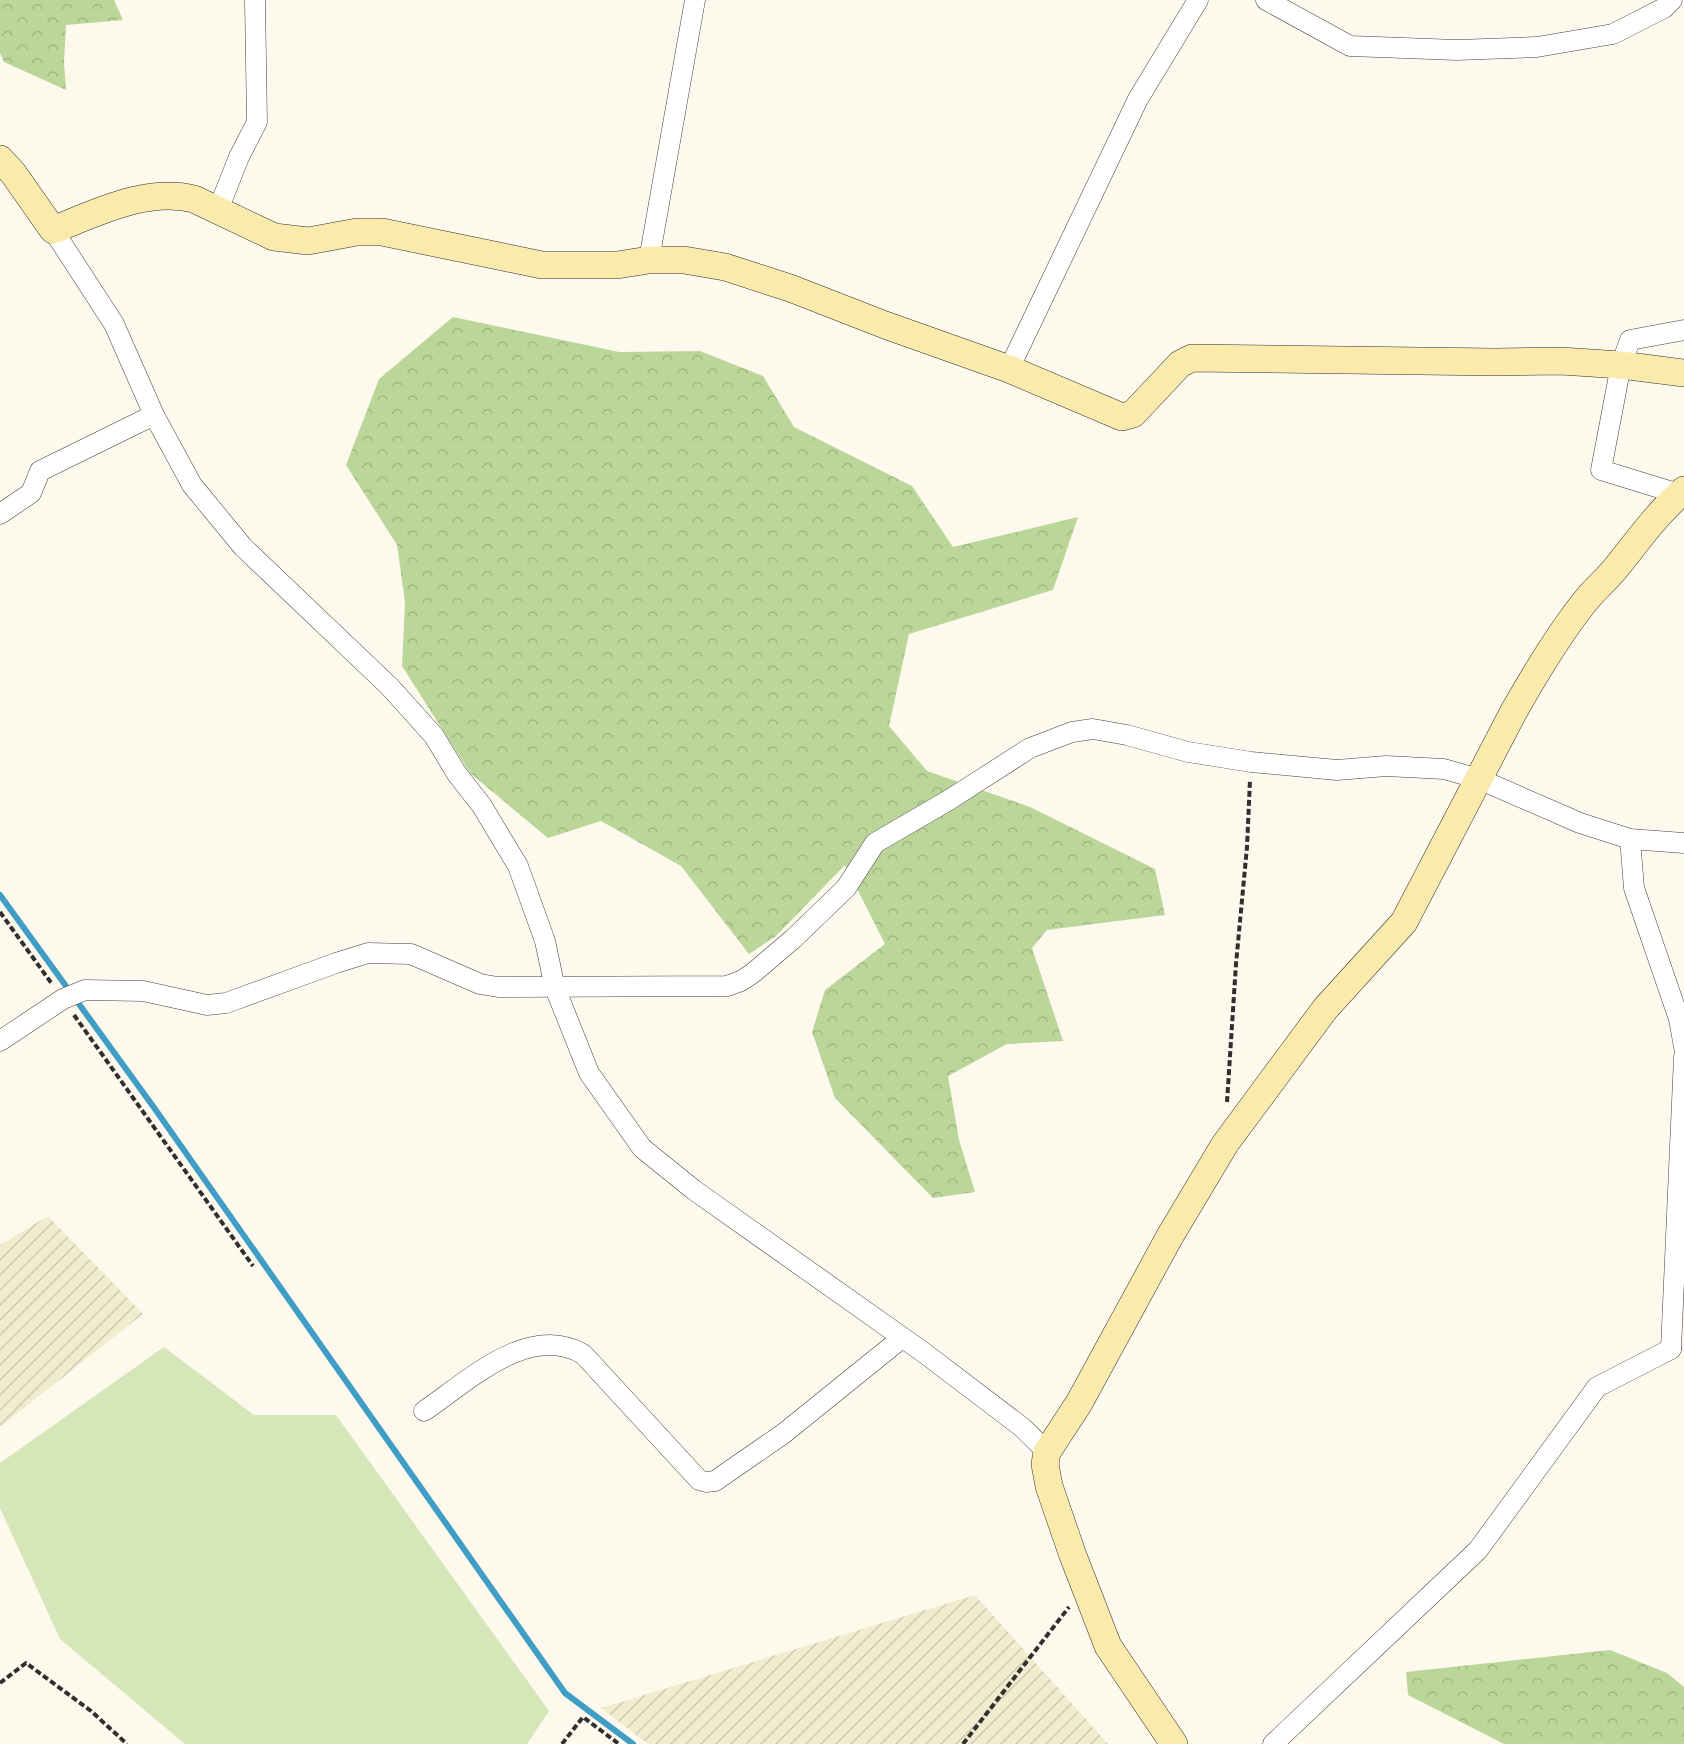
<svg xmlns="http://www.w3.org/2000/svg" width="1684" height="1744" font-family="'Crimson Pro',serif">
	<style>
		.farmland { fill: url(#farmland-furrows) }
		.grass { fill: #d5e6b9 }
		.forest { fill: url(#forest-crowns) }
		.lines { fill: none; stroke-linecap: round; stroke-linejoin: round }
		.stream { stroke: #409dc5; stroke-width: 6 }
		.street-casing { stroke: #404040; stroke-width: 21 }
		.secondary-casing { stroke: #2f2f2f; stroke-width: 28 }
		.path { stroke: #2f2f2f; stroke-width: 4; stroke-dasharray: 6 3; stroke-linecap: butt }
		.street { stroke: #fff; stroke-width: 20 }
		.secondary { stroke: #faeaac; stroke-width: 27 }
	</style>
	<defs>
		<pattern id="farmland-furrows" width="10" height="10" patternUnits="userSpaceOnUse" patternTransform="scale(1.5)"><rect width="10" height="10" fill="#f2eccf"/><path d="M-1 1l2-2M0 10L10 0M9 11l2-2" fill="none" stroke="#cec9b1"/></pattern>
		<pattern id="forest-crowns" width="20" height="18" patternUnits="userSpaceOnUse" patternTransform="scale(1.5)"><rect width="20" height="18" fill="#bbd699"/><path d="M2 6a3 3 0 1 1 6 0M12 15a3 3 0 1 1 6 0" fill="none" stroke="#a0b683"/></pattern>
	</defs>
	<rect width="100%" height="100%" fill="#fef9ed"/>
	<g class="farmland">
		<path d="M48 1216 143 1314 0 1427V1245Z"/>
		<path d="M975 1595 1108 1744H648L601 1708Z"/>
	</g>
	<path class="grass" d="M164 1347 254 1415H336L549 1711 527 1744H185L60 1639 0 1508V1463Z"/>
	<g class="forest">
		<path d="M0 0H114L123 20 66 25 64 62 66 90 4 62 0 53Z"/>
		<path d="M453 317 619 352 700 351 763 376 794 427 912 486 953 547 1078 517 1053 590 909 634 889 726 927 771 1030 807 1155 869 1165 915 1047 930 1032 948 1063 1041 1007 1044 948 1076 959 1140 975 1192 933 1198 835 1098 812 1032 825 990 885 944 845 865 776 936 749 954 681 866 601 821 548 838 470 773 402 666 405 602 397 545 346 465 379 379Z"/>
		<path d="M1610 1650 1667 1673 1684 1687V1744H1504L1408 1695 1406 1672Z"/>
	</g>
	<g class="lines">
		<path class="stream" d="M0 895 155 1109 565 1693 633 1744"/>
		<g class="street-casing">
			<g id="street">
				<path d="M1266 0 1350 46 1457 50 1537 47 1613 34 1664 8 1672 0"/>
				<path d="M218 210 239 157 257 122 255 0"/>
				<path d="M53 230 114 324 154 415 192 485 243 547 390 687 434 736 457 774 482 806 518 866 545 941 555 988 589 1073 642 1148 694 1190 923 1352 1023 1428 1047 1452"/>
				<path d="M649 260 695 0"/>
				<path d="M1009 369 1138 99 1198 0"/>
				<path d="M1679 494 1601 470 1621 365 1630 340 1684 330"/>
				<path d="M0 514 31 493 40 471 154 415"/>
				<path d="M1630 839 1634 888 1679 1019 1684 1047"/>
				<path d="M0 1041 63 999 85 990 143 991 207 1005 226 1003 336 963 368 953 411 954 480 984 498 987 727 986 741 981 753 973 793 939 846 888 875 843 949 800 1030 748 1072 732 1093 729 1127 735 1188 752 1251 762 1337 770 1386 766 1444 769 1479 779 1580 823 1630 839 1684 843"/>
				<path d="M1671 1349 1684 1057"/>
				<path d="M424 1411C467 1382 529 1322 583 1354L699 1480 706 1482 715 1481 783 1434 902 1338"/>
				<path d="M1273 1744 1478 1550 1597 1387 1671 1349"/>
			</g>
		</g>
		<g class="secondary-casing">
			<g id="secondary">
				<path d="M0 159 13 173 53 230C96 213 147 187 194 199L274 237 308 241 357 232H382L542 265H617L649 260H684L725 267 790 288 885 325 1009 369 1122 417 1133 414 1180 364 1192 358 1496 362 1561 361 1621 365 1684 373"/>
				<path d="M1174 1744 1108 1646 1072 1553 1049 1486 1045 1464 1047 1452 1079 1403 1170 1236 1225 1144 1325 1009 1404 922 1514 711C1535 674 1560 632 1587 599 1595 589 1606 580 1615 569 1637 542 1657 513 1684 490"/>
			</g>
		</g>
		<g class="path">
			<path d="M0 912 52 984"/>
			<path d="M74 1015 253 1266"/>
			<path d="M1227 1102 1236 964 1247 847 1250 780"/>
			<path d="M0 1683 26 1663 91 1711 127 1744"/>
			<path d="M562 1744 583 1717 619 1744"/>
			<path d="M963 1744 1069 1607"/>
		</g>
		<use href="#street" class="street"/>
		<use href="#secondary" class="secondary"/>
	</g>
</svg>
